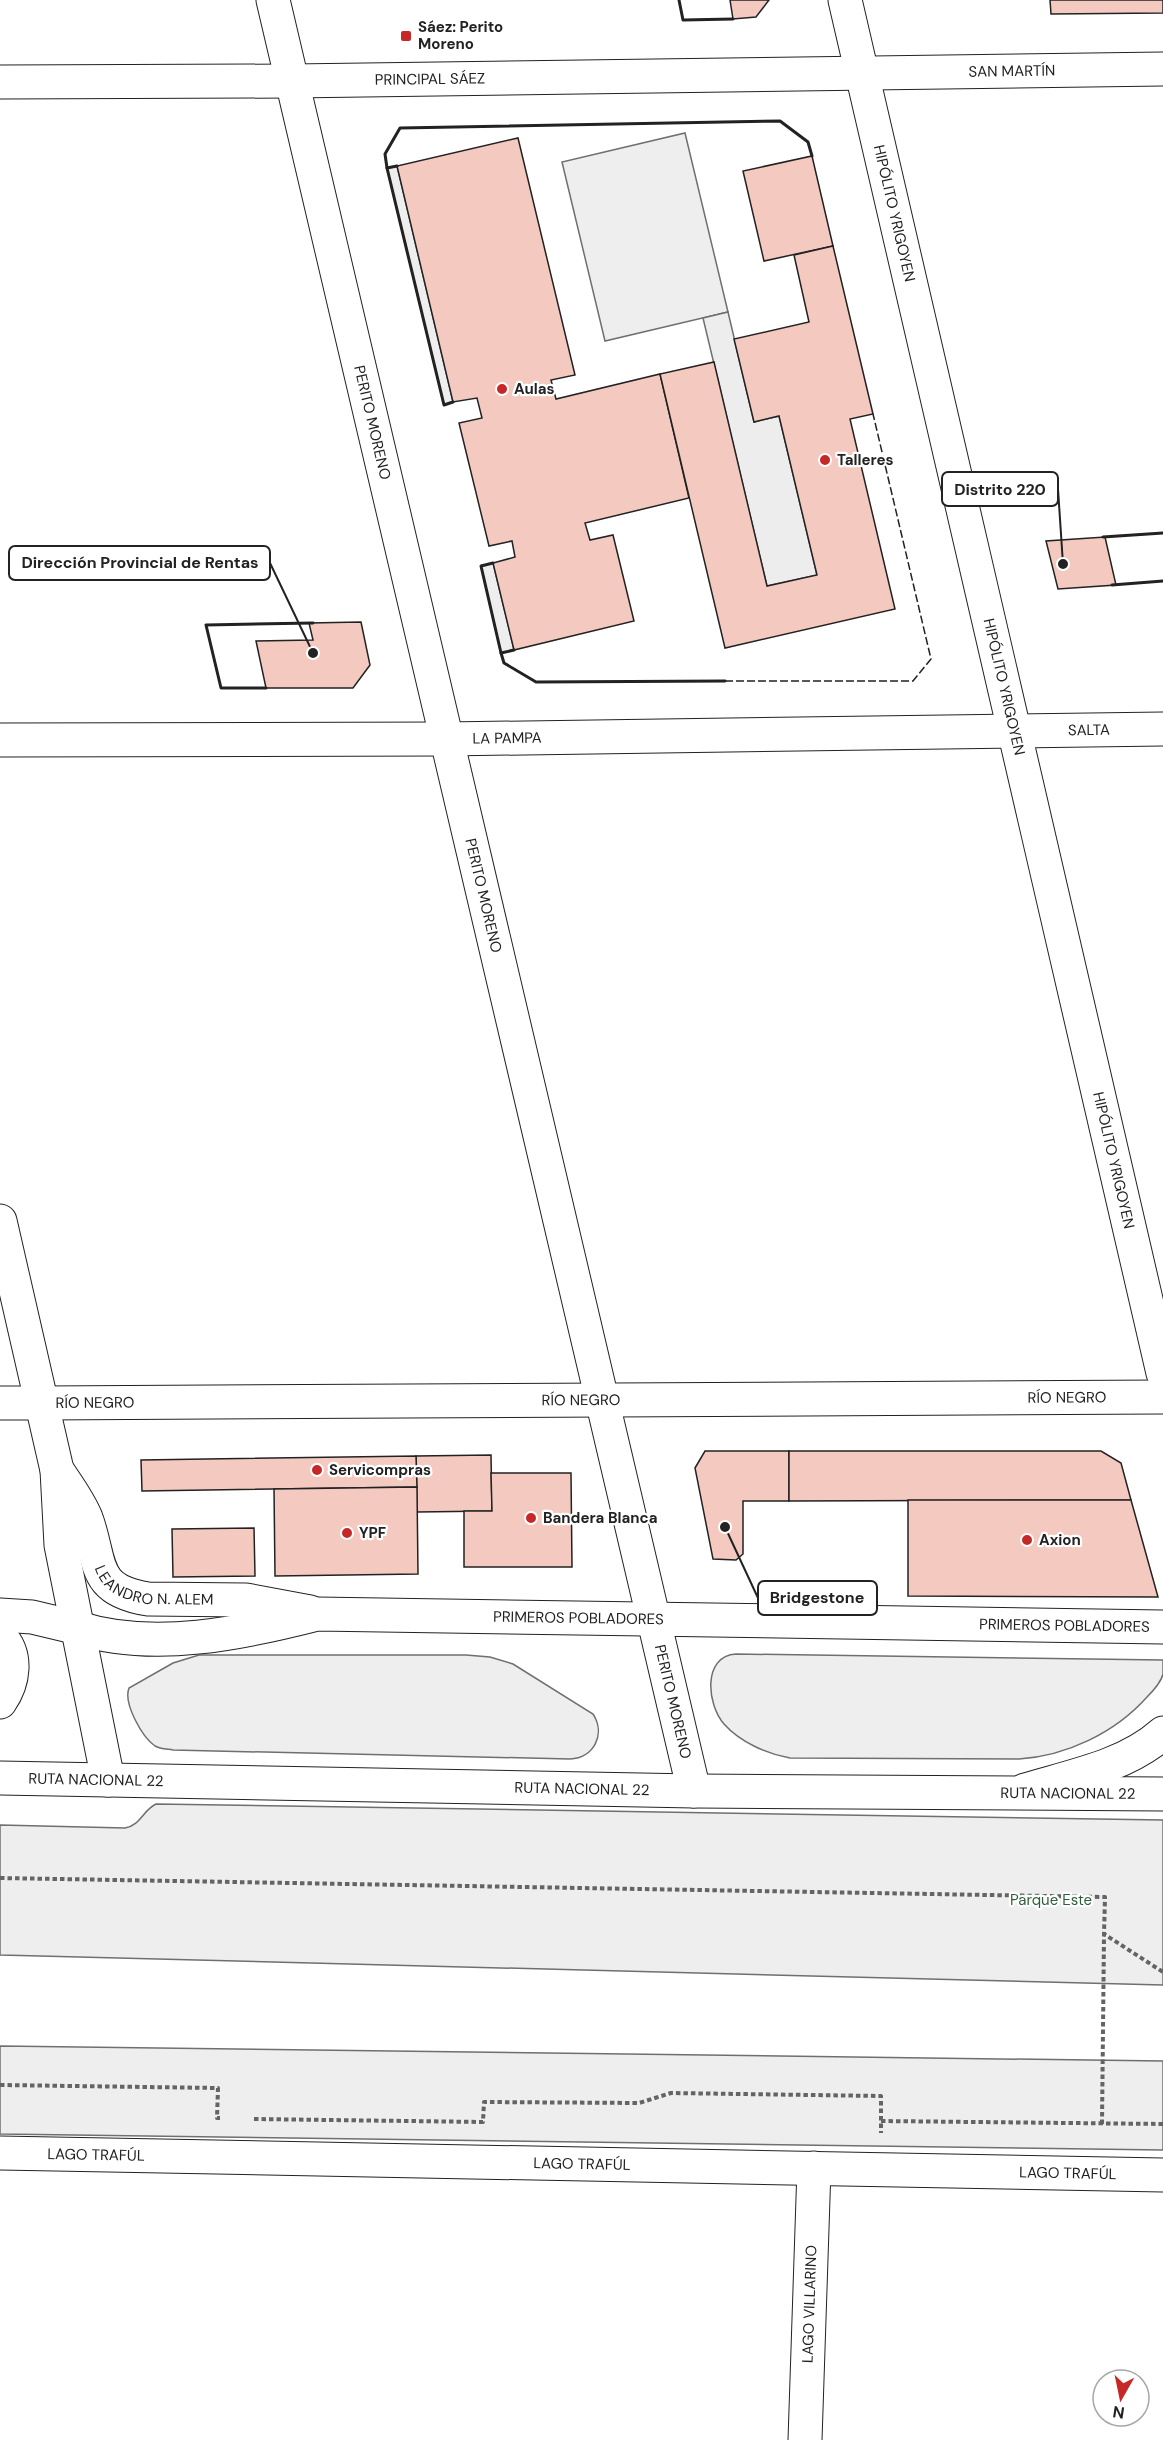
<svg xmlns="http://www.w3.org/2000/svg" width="1163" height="2440" font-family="'DM Sans',sans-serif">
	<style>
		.green { fill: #eee; stroke: #6f6f6f; stroke-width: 1.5 }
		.parking { fill: #ededed; stroke: #6f6f6f; stroke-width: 1.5 }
		.building { fill: #f3c9c0; stroke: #222; stroke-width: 1.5 }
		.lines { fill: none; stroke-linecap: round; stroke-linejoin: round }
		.minor-casing { stroke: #222; stroke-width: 35 }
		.major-casing { stroke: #222; stroke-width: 35 }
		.highway-casing { stroke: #222; stroke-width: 35 }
		.path { stroke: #646464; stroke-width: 4; stroke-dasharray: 4.5 3; stroke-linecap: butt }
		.minor { stroke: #fff; stroke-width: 33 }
		.major { stroke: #fff; stroke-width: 33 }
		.highway { stroke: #fff; stroke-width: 33 }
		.fence { stroke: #222; stroke-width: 1.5; stroke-dasharray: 8 3; stroke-linecap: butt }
		.wall { stroke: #222; stroke-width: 3 }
		.poi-dot { fill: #c62828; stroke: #fff; stroke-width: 2 }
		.labels { text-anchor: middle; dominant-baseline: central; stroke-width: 4.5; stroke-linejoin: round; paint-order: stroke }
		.poi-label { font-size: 15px; font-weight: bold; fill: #222; stroke: #fff; text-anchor: start }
		.street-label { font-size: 15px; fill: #222; stroke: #fff }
		.park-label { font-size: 15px; fill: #2f5e38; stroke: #fff }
		.leader { fill: none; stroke: #222; stroke-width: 2 }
		.callout-dot { fill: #222; stroke: #fff; stroke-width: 2 }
		.callout { fill: #fff; stroke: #222; stroke-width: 2 }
		.callout-label { font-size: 16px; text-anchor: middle; font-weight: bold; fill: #222 }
	</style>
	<rect width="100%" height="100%" fill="#fff"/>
	<g class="green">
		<path d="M685 133 728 312 605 341 562 162Z"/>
		<path d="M397 166 453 402 444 405 387 168Z"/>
		<path d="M493 563 514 650 501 653 481 566Z"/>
		<path d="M736 1654 1163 1660C1163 1665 1163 1670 1163 1674 1161 1683 1153 1691 1147 1697 1115 1733 1066 1756 1019 1759L790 1758C767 1754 740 1742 724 1724 707 1705 702 1656 736 1654Z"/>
		<path d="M199 1655H466L490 1657 513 1664 593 1714C606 1734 594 1758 570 1759L173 1750C167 1749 160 1749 155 1746 142 1737 123 1703 129 1688L173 1663Z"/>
		<path d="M156 1804 1163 1820V1985L0 1955V1825L125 1828C141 1825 143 1810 156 1804Z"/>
		<path d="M0 2046 1163 2061V2150L0 2134Z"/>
	</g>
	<path class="parking" d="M728 312 754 422 779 416 817 575 767 586 703 318Z"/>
	<g class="building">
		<path d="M730 0H769L756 17 733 19Z"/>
		<path d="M1050 0H1163V13L1051 14Z"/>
		<path d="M518 138 575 375 551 380 556 399 660 374 689 498 585 523 590 540 613 535 634 621 514 650 493 563 515 557 512 541 489 546 459 423 482 418 477 398 453 402 397 166Z"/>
		<path d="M812 156 833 246 764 261 743 171Z"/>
		<path d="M833 246 873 414 850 419 895 609 725 648 660 374 714 362 767 586 817 575 779 416 754 422 734 339 809 322 794 255Z"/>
		<path d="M1105 537 1116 585 1058 589 1046 541Z"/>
		<path d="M361 622 370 665 353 688H266L256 641 313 640 309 623Z"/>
		<path d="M705 1451H789V1501H743V1554L736 1560 713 1559 695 1468Z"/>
		<path d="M789 1451H1101L1121 1463 1131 1500 789 1501Z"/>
		<path d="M491 1455 492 1511 417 1512 416 1456Z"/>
		<path d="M416 1456 417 1487 142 1491 141 1460Z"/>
		<path d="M491 1473H571L572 1567H464V1511H492Z"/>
		<path d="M417 1487 418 1574 275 1576 274 1489Z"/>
		<path d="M908 1500H1131L1158 1597 908 1596Z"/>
		<path d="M254 1528 255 1576 173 1577 172 1529Z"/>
	</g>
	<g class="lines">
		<g class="minor-casing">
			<g id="minor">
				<path id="s1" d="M273 0 694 1791"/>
				<path id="s2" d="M845 0 1163 1373"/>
				<path id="s3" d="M0 82 292 81 1163 69"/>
				<path id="s4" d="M0 740 446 739 1163 729"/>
				<path id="s5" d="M43 1403 1163 1397"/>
				<path id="s6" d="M57 1470C67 1485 79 1501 86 1518 102 1561 90 1590 148 1599L246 1600 310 1612"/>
				<path id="s7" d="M78 1628C153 1652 243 1633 317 1614L1163 1627"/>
				<path d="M1025 1790C1072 1776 1126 1766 1163 1733"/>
				<path id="s8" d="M0 2153 1163 2175"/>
				<path id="s9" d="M805 2440 814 2168"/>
			</g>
		</g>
		<g class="major-casing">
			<g id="major">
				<path d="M0 1221 57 1470 61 1545 108 1780"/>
				<path d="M0 1403H43"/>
				<path d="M0 1615 32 1617 78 1628"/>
				<path d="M0 1636C18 1655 14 1682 0 1702"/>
			</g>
		</g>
		<g class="highway-casing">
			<g id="highway">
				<path id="s10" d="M0 1778 694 1791 1163 1794"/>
			</g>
		</g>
		<g class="path">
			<path d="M0 1878 1105 1897 1104 1934 1163 1972"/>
			<path d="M0 2085 218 2088 217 2118H220"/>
			<path d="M254 2119 483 2122 484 2102 639 2103 671 2093 881 2096V2133"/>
			<path d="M881 2121 1163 2124"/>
			<path d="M1102 2124 1104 1935"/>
		</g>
		<use href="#minor" class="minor"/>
		<use href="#major" class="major"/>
		<use href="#highway" class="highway"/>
		<path class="fence" d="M725 681H913L931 659 873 414"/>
		<g class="wall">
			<path d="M679 0 683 20 733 19"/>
			<path d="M397 166 387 168 385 154 400 128 780 121 808 142 812 156"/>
			<path d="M387 168 444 405 453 402"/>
			<path d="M1103 537 1163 533"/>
			<path d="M493 563 481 566 501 653"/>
			<path d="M1112 585 1163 581"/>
			<path d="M514 650 501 653 504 663 536 682 725 681"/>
			<path d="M266 688H221L206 625 313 623"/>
		</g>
	</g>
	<g class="poi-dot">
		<rect x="400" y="30" width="12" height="12" rx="3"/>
		<circle cx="502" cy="389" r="6"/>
		<circle cx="825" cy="460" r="6"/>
		<circle cx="317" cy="1470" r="6"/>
		<circle cx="531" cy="1518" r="6"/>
		<circle cx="347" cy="1533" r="6"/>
		<circle cx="1027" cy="1540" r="6"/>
	</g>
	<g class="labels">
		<g class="poi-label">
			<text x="418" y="27">Sáez: Perito<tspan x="418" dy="17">Moreno</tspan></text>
			<text x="514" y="389">Aulas</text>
			<text x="837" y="460">Talleres</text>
			<text x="329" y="1470">Servicompras</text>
			<text x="543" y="1518">Bandera Blanca</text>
			<text x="359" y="1533">YPF</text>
			<text x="1039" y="1540">Axion</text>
		</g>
		<g class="street-label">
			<text stroke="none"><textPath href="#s3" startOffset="1012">SAN MARTÍN</textPath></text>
			<text stroke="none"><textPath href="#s3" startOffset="430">PRINCIPAL SÁEZ</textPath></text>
			<text stroke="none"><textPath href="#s2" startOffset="219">HIPÓLITO YRIGOYEN</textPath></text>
			<text stroke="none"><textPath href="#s1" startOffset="434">PERITO MORENO</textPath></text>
			<text stroke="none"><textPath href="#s2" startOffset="705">HIPÓLITO YRIGOYEN</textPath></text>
			<text stroke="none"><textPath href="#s4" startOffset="1089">SALTA</textPath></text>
			<text stroke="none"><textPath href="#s4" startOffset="507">LA PAMPA</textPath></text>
			<text stroke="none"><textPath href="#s1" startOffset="920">PERITO MORENO</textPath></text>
			<text stroke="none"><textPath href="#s2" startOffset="1191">HIPÓLITO YRIGOYEN</textPath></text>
			<text stroke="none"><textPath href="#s5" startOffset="1024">RÍO NEGRO</textPath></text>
			<text stroke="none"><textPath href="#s5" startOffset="538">RÍO NEGRO</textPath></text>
			<text stroke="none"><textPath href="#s5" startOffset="52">RÍO NEGRO</textPath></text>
			<text stroke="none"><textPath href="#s6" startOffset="170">LEANDRO N. ALEM</textPath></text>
			<text stroke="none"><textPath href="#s7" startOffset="504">PRIMEROS POBLADORES</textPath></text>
			<text stroke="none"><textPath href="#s7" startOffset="990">PRIMEROS POBLADORES</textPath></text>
			<text stroke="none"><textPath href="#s1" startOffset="1748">PERITO MORENO</textPath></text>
			<text stroke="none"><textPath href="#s10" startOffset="96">RUTA NACIONAL 22</textPath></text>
			<text stroke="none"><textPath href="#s10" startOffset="582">RUTA NACIONAL 22</textPath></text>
			<text stroke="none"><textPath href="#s10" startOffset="1068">RUTA NACIONAL 22</textPath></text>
			<text stroke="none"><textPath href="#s8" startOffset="96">LAGO TRAFÚL</textPath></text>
			<text stroke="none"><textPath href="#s8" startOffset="582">LAGO TRAFÚL</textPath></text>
			<text stroke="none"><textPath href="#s8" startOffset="1068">LAGO TRAFÚL</textPath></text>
			<text stroke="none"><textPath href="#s9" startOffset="136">LAGO VILLARINO</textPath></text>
		</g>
		<g class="park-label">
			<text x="1051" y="1900">Parque Este</text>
		</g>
	</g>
	<path class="leader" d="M1063 564L1058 489M313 653L270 563M725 1527L758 1598"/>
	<g class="callout-dot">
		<circle cx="1063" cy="564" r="6"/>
		<circle cx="313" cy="653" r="6"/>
		<circle cx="725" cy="1527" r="6"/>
	</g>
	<g class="callout">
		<rect x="942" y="472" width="116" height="34" rx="6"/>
		<rect x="9" y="546" width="261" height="34" rx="6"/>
		<rect x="758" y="1581" width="119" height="34" rx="6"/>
	</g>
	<g class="callout-label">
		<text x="1000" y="495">Distrito 220</text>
		<text x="140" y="568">Dirección Provincial de Rentas</text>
		<text x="817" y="1603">Bridgestone</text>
	</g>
	<g transform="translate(1121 2398) rotate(189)"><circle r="28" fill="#ffffff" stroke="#a7a7a7" stroke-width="1.5"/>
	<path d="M0-4.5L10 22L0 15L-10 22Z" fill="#c62828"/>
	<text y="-9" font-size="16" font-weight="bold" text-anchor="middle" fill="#222222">N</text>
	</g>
</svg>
